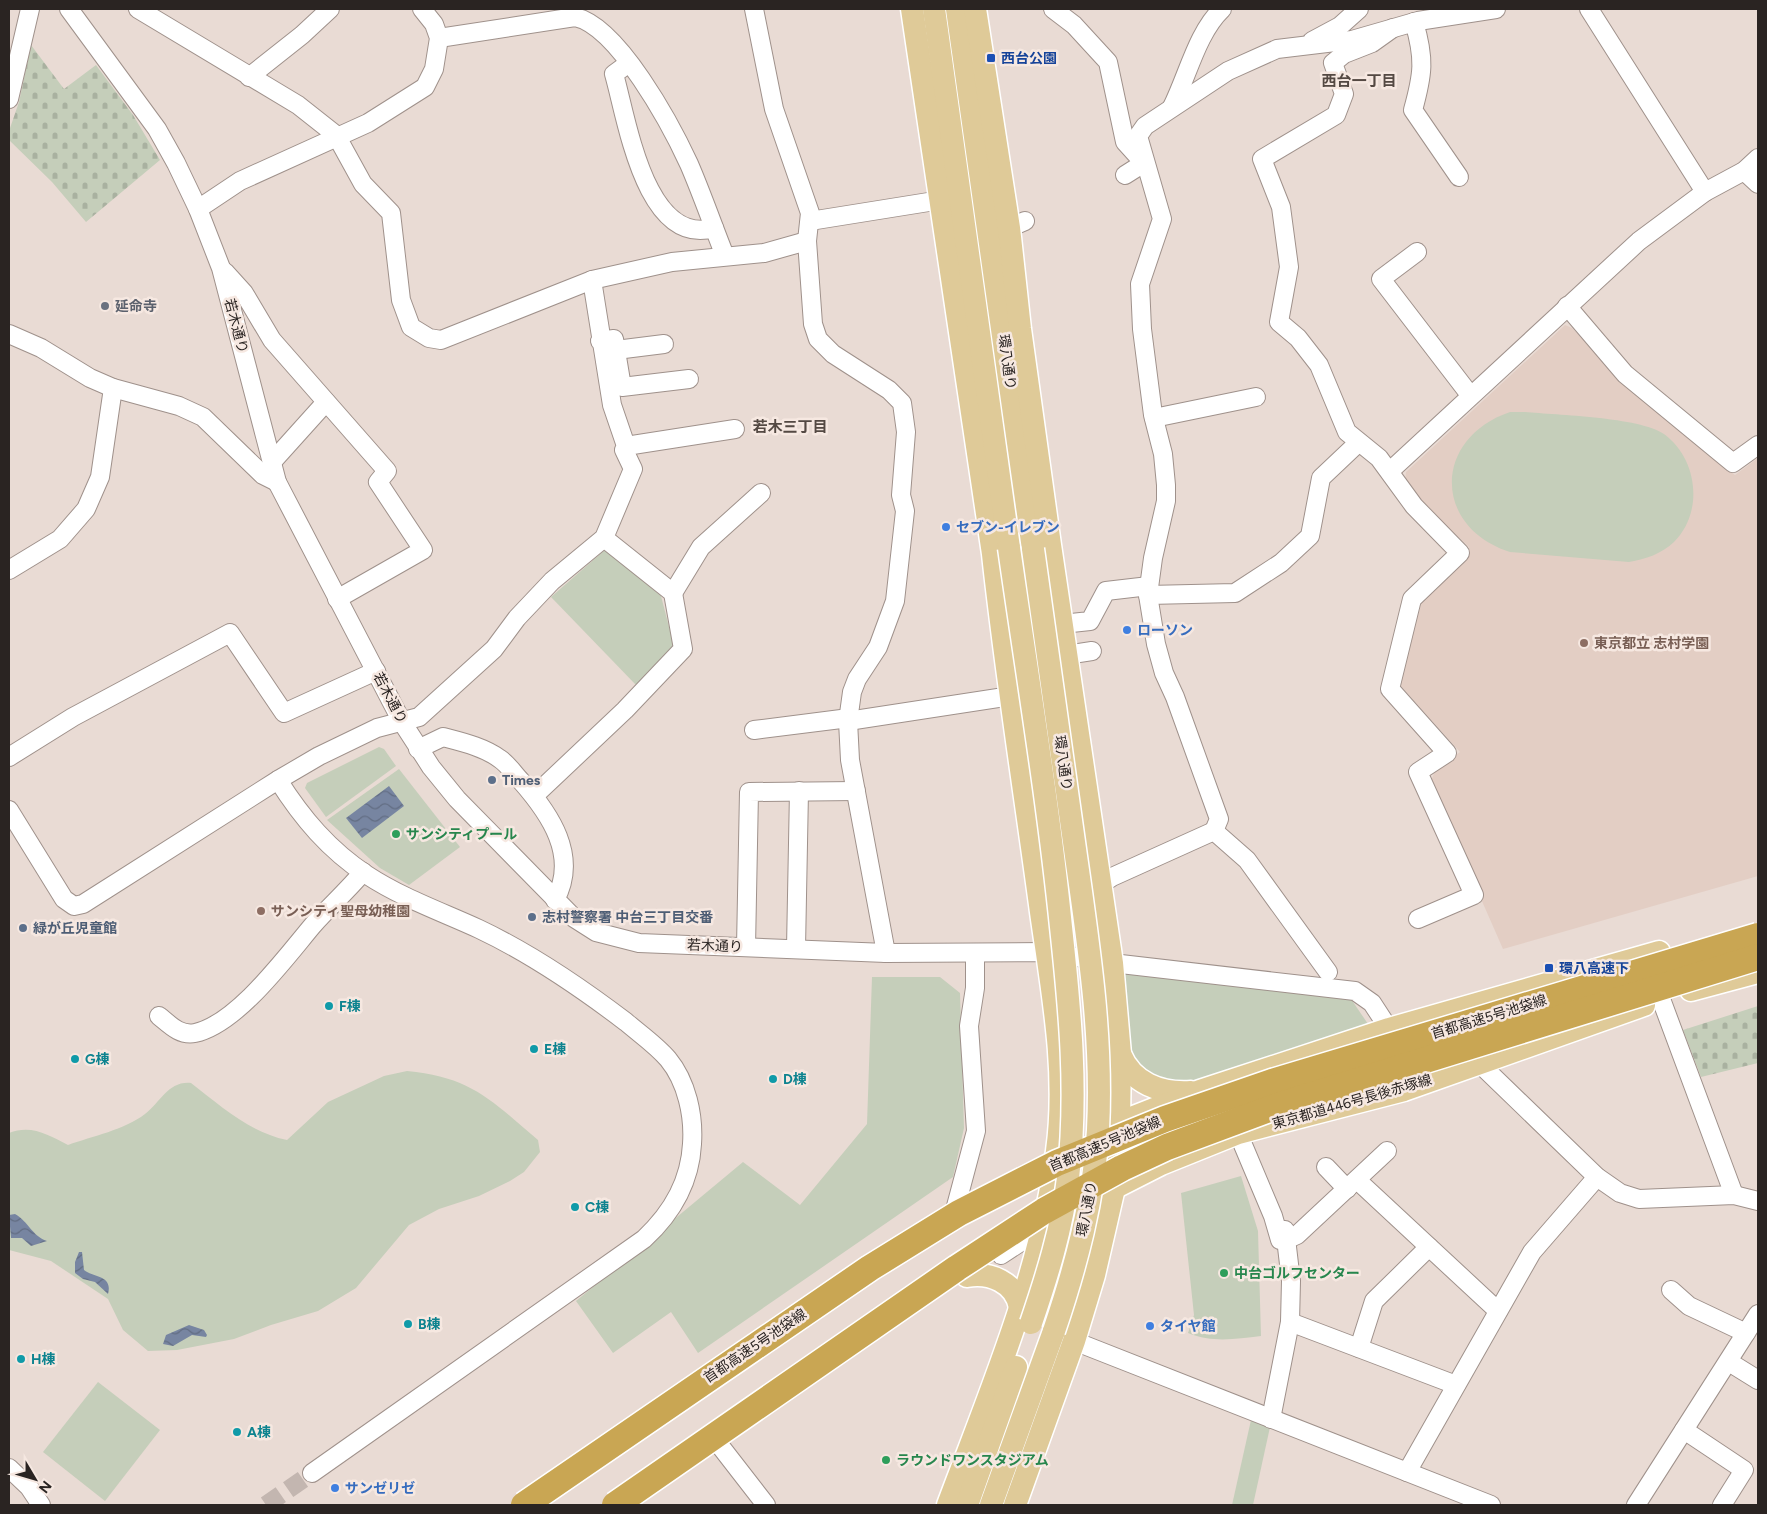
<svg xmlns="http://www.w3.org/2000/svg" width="1767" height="1514" font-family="Figtree,'Noto Sans JP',sans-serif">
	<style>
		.built { fill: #e3cec4 }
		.green { fill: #c5ceba }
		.cemetery { fill: url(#cemetery-stones) }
		.water { fill: url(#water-waves) }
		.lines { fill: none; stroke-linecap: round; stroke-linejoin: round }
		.minor-tunnel { stroke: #c3b6b0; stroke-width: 18; stroke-dasharray: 18 9; stroke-linecap: butt }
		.minor-casing { stroke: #9f918b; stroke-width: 20 }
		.major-casing { stroke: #fff; stroke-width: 25 }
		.minor { stroke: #fff; stroke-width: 18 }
		.major { stroke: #dfca98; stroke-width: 22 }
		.major-bridge-casing { stroke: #fff; stroke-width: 25; stroke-linecap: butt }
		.highway-bridge-casing { stroke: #fff; stroke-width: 29; stroke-linecap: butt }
		.major-bridge { stroke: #dfca98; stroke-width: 22 }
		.highway-bridge { stroke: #c9a653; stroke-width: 26 }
		.transit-dot { fill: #1a4fb4; stroke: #f6e8e1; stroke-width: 2 }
		.worship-dot { fill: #6b7280; stroke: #f6e8e1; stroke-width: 2 }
		.shop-dot { fill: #3f7fe0; stroke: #f6e8e1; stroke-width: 2 }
		.education-dot { fill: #8d6e63; stroke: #f6e8e1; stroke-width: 2 }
		.service-dot { fill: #5c6f8a; stroke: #f6e8e1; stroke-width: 2 }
		.leisure-dot { fill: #2e9e5b; stroke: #f6e8e1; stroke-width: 2 }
		.culture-dot { fill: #0f9aa8; stroke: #f6e8e1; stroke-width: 2 }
		.labels { text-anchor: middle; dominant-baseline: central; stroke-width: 5; stroke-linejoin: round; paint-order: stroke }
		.transit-label { font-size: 14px; font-weight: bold; fill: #164399; stroke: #f6e8e1; text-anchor: start }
		.worship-label { font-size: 14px; font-weight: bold; fill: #5b616d; stroke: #f6e8e1; text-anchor: start }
		.street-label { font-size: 14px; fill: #2a2422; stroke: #f6e8e1 }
		.shop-label { font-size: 14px; font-weight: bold; fill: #366cbe; stroke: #f6e8e1; text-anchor: start }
		.education-label { font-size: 14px; font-weight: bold; fill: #785e54; stroke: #f6e8e1; text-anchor: start }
		.service-label { font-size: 14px; font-weight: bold; fill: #4e5e75; stroke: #f6e8e1; text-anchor: start }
		.leisure-label { font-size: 14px; font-weight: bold; fill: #27864d; stroke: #f6e8e1; text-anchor: start }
		.culture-label { font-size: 14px; font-weight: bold; fill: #0d838f; stroke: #f6e8e1; text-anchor: start }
		.neighbourhood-label { font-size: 15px; font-weight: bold; fill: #544943; stroke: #f6e8e1 }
	</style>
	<defs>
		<pattern id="cemetery-stones" width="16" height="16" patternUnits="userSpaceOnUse" patternTransform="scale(1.25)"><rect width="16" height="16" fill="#c5ceba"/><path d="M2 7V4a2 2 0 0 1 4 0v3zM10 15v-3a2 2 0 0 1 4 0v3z" fill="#a9b1a0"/></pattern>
		<pattern id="water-waves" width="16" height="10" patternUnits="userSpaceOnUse" patternTransform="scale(1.25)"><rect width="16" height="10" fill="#7785a1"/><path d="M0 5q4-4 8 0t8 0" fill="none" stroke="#626d83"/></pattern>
	</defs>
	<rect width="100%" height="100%" fill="#e9dbd4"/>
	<path class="built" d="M1565 325 1572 328 1618 376 1735 475 1758 458V876L1503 949 1430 783 1435 771 1460 752 1399 684 1422 601 1468 557 1469 547 1436 516 1405 481 1406 472Z"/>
	<g class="green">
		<path d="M1510 412H1525C1557 415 1639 417 1664 434 1698 459 1704 512 1674 542 1661 554 1646 559 1629 562L1510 552C1432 527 1433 438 1510 412Z"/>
		<path d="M606 549 661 596 674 646 636 685 551 597Z"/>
		<path d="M379 747 384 749 396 766 326 817 305 788 307 783Z"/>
		<path d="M399 769 460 847 409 885 380 868 327 820Z"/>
		<path d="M1126 972 1349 996 1368 1024 1197 1086H1160L1130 1063 1122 984Z"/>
		<path d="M872 977H940L960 993 964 1128 953 1177 698 1353 671 1312 613 1353 576 1301 743 1162 800 1205 867 1124Z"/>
		<path d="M407 1071C471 1077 491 1100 538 1140L540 1152 524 1172 510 1181 479 1196 439 1209 409 1225 356 1288 318 1311 271 1325 234 1339 177 1350 148 1351 123 1330 108 1299 51 1261 9 1250V1133C31 1124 49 1135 68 1145 93 1136 124 1130 145 1114 161 1102 168 1081 191 1083 221 1106 249 1132 287 1140L328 1102 384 1076Z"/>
		<path d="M1241 1176 1258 1231 1261 1336C1235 1339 1213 1343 1188 1333L1194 1315 1181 1193Z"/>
		<path d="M98 1382 160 1430 105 1501 43 1452Z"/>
		<path d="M1251 1420 1270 1427 1253 1505H1232Z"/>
	</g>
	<g class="cemetery">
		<path d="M31 45 64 89 96 65 133 115 160 160 86 222 52 182 9 140V131L19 102Z"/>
		<path d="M1758 1006V1063L1701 1077 1683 1030Z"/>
	</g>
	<g class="water">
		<path d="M389 786 404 806 362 838 346 818Z"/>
		<path d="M15 1214C29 1222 32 1236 47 1241L31 1246 22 1238H11L9 1215Z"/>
		<path d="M79 1252H82L84 1270C94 1278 113 1275 108 1294L95 1282 83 1279 75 1273V1262Z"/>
		<path d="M189 1325 204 1330 207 1335 206 1337 192 1335 173 1346 163 1344 166 1335Z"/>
	</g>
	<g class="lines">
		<path class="minor-tunnel" d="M266 1505 312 1473"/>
		<g class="minor-casing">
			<g id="minor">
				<path d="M69 9 157 129 176 163 198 209 221 268 277 482 402 722 431 767 457 799 574 918 596 932 639 943 886 953 1047 952 1112 963 1355 991 1372 1003 1389 1029"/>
				<path d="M138 9 298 105 336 135 363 184 391 213 401 300 411 327 429 338 441 340 592 280 672 262 764 253 807 241"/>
				<path d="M754 9 774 109 810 213 807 241 813 324 818 339 833 354 889 390 902 403 906 432 901 495 905 511 895 601 878 647 857 679 852 692 848 721 850 760 886 953"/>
				<path d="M1053 9 1074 25 1108 62 1125 142 1144 163 1125 175"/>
				<path d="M1589 9 1705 192"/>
				<path d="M1414 22C1425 59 1423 74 1413 110L1459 177"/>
				<path d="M1393 28 1372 43 1344 54 1333 63 1344 94 1336 115 1262 159 1281 207 1289 267 1279 322 1298 338 1319 365 1347 432 1379 458 1414 506 1460 553 1412 599 1390 689 1447 753 1418 772 1474 895 1418 919"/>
				<path d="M439 38 575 17C618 26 671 125 689 164 702 194 713 226 725 256"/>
				<path d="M1312 41 1340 26 1359 9"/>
				<path d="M629 63 614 74C627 119 645 247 714 228"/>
				<path d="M249 77 302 35 330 9"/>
				<path d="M9 99 30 9"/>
				<path d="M1172 107C1188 75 1197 33 1222 9"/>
				<path d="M1744 171 1758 184"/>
				<path d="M198 209 240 181 368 123 425 87 434 69 439 38 434 24 422 9"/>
				<path d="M810 221 941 200"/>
				<path d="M1009 228 1025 221"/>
				<path d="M1417 252 1381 279 1470 395"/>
				<path d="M225 272 244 293 272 340 387 471 378 482 423 550 337 599"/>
				<path d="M1567 306 1625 374 1733 463 1758 445"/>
				<path d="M9 334 41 348 90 378 113 388 179 406 203 417 263 475 277 482"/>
				<path d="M600 341 614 339 622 387 689 379"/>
				<path d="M616 350 664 344"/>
				<path d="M1154 418 1256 397"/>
				<path d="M626 446 735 429"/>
				<path d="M272 462 326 402"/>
				<path d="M1390 471 1639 241 1705 192 1744 171 1758 158"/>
				<path d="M9 570 60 539 86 509 100 477 113 388"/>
				<path d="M673 593 701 547 761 493"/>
				<path d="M1148 595 1235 593 1281 563 1310 536 1321 478 1358 443"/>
				<path d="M1062 624 1090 621 1106 591 1149 586"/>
				<path d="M1066 655 1092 651"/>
				<path d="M848 721 1011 696"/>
				<path d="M754 730 849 718"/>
				<path d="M418 749 443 737C462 742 484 747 500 759 508 764 514 774 521 781 550 814 579 856 555 900"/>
				<path d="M9 757 73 717 230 633 284 713 376 671"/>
				<path d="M278 780C302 818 329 850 367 875 402 898 442 912 479 929 532 954 580 987 626 1022 640 1034 656 1045 668 1059 687 1082 694 1116 692 1144 690 1183 672 1213 644 1239L312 1473"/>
				<path d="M534 796 625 710 683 649 673 593 604 538"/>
				<path d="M9 810 64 899 74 906 83 904 278 780 319 756 377 728 419 717 494 649 517 618 552 581 604 538 633 469 624 450 626 446 612 405 592 280"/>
				<path d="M1214 831 1219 819 1175 697 1164 673 1156 644 1148 595 1153 558 1166 501V485L1163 454 1153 415 1142 329 1140 284 1162 219 1138 136 1145 126 1228 71 1277 49 1352 40 1418 21 1496 9"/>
				<path d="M1045 895 1100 885 1112 877 1214 831 1247 860 1328 972"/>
				<path d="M746 947 749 792 856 791"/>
				<path d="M796 948 799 791"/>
				<path d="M1661 999 1734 1195"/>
				<path d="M159 1016C170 1025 180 1036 195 1033 237 1024 286 957 313 925 329 907 347 891 363 872"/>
				<path d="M1479 1063 1597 1177 1620 1193 1639 1199 1734 1195 1758 1201"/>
				<path d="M1238 1133 1273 1216 1280 1240H1286L1297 1235 1387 1151"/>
				<path d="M1326 1167 1347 1189"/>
				<path d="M1357 1180 1498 1311"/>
				<path d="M956 1206 976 1131 969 1026 975 988V953"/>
				<path d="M1001 1255 1042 1228"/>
				<path d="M1671 1290 1689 1306 1746 1333"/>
				<path d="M1290 1322 1456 1385"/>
				<path d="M1074 1341 1491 1505"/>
				<path d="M1359 1348 1374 1301 1429 1247"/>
				<path d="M1729 1362 1758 1380"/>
				<path d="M1271 1419 1290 1322 1291 1281 1285 1230"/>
				<path d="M1684 1430 1744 1470 1722 1505"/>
				<path d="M721 1447 766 1505"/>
				<path d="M9 1468 29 1487 41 1505"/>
				<path d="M1407 1472 1532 1252 1597 1177"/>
				<path d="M1636 1505 1758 1314"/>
			</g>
		</g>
		<g class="major-casing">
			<g id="major">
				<path d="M912 9 993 554C1006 674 1025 793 1041 912 1052 990 1068 1072 1057 1151 1041 1273 991 1390 948 1505"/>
				<path d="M934 9 1009 548"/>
				<path d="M957 9 1033 549"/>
				<path d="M975 9 1009 228 1020 329 1050 545 1112 963 1120 1054 1119 1123 1114 1188 1094 1275 1074 1341 1015 1505"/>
				<path d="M1691 990 1758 972"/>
				<path d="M1120 1054C1132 1083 1160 1094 1191 1092"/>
				<path d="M1106 1128 1200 1091 1389 1029 1659 952"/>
				<path d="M1104 1193 1161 1164 1238 1133 1404 1090 1644 1005"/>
				<path d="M967 1276C990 1272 1015 1282 1020 1307"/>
				<path d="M967 1505 1016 1367"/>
				<path d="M991 1505 1054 1331"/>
			</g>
		</g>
		<use href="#minor" class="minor"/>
		<use href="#major" class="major"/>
		<g class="major-bridge-casing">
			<g id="major-bridge">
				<path d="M1009 548C1027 674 1048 800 1061 927 1070 1010 1078 1094 1068 1178 1062 1228 1047 1276 1031 1323"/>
				<path d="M1033 549C1047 649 1061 749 1075 849 1088 942 1103 1035 1098 1130 1094 1199 1076 1266 1054 1331"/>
			</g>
		</g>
		<g class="highway-bridge-casing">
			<g id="highway-bridge">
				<path d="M524 1505 870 1268 959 1213 1057 1163 1165 1119 1272 1082 1758 936"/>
				<path d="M615 1505 957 1268 1044 1211 1122 1168 1167 1147 1280 1105 1758 957"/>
			</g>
		</g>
		<use href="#major-bridge" class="major-bridge"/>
		<use href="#highway-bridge" class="highway-bridge"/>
	</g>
	<g class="transit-dot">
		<rect x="986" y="53" width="10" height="10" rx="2.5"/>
		<rect x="1544" y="963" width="10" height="10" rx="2.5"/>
	</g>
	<circle class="worship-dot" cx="105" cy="306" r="5"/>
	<g class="shop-dot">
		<circle cx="946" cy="527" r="5"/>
		<circle cx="1127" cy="630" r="5"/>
		<circle cx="1150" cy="1326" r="5"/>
		<circle cx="335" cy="1488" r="5"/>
	</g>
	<g class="education-dot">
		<circle cx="1584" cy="643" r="5"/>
		<circle cx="261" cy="911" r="5"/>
	</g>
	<g class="service-dot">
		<circle cx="492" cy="780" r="5"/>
		<circle cx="532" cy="917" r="5"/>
		<circle cx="23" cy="928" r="5"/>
	</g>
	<g class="leisure-dot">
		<circle cx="396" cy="834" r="5"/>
		<circle cx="1224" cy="1273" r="5"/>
		<circle cx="886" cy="1460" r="5"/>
	</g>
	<g class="culture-dot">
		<circle cx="329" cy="1006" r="5"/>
		<circle cx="534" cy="1049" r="5"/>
		<circle cx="75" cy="1059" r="5"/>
		<circle cx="773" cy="1079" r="5"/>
		<circle cx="575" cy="1207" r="5"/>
		<circle cx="408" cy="1324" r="5"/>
		<circle cx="21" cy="1359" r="5"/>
		<circle cx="237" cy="1432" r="5"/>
	</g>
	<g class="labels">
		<g class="transit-label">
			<text x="1001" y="58">西台公園</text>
			<text x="1559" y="968">環八高速下</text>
		</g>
		<g class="worship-label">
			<text x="115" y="306">延命寺</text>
		</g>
		<g class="street-label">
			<text transform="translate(236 326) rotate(75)">若木通り</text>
			<text transform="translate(1007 362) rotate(82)">環八通り</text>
			<text transform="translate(390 698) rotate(62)">若木通り</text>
			<text transform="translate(1063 763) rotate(82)">環八通り</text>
			<text transform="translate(715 946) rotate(2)">若木通り</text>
			<text transform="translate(1489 1017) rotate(-17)">首都高速5号池袋線</text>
			<text transform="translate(1352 1102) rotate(-16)">東京都道446号長後赤塚線</text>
			<text transform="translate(1105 1144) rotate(-23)">首都高速5号池袋線</text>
			<text transform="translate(1087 1209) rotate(-79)">環八通り</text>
			<text transform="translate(755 1346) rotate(-34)">首都高速5号池袋線</text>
		</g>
		<g class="shop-label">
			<text x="956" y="527">セブン-イレブン</text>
			<text x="1137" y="630">ローソン</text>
			<text x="1160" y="1326">タイヤ館</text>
			<text x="345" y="1488">サンゼリゼ</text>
		</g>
		<g class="education-label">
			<text x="1594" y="643">東京都立 志村学園</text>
			<text x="271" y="911">サンシティ聖母幼稚園</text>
		</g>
		<g class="service-label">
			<text x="502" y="780">Times</text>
			<text x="542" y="917">志村警察署 中台三丁目交番</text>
			<text x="33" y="928">緑が丘児童館</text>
		</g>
		<g class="leisure-label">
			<text x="406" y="834">サンシティプール</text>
			<text x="1234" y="1273">中台ゴルフセンター</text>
			<text x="896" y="1460">ラウンドワンスタジアム</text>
		</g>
		<g class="culture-label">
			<text x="339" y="1006">F棟</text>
			<text x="544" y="1049">E棟</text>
			<text x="85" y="1059">G棟</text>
			<text x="783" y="1079">D棟</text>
			<text x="585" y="1207">C棟</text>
			<text x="418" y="1324">B棟</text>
			<text x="31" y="1359">H棟</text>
			<text x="247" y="1432">A棟</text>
		</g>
		<g class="neighbourhood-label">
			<text x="1359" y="81">西台一丁目</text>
			<text x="790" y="427">若木三丁目</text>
		</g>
	</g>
	<rect width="1767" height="1514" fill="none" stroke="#2a2422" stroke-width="20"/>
	<g transform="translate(35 1479) rotate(128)" stroke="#f6e8e1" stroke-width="4" paint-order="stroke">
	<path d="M0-4L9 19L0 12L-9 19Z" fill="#2a2422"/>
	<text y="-8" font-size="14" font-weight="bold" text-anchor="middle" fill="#2a2422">N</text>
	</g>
</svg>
